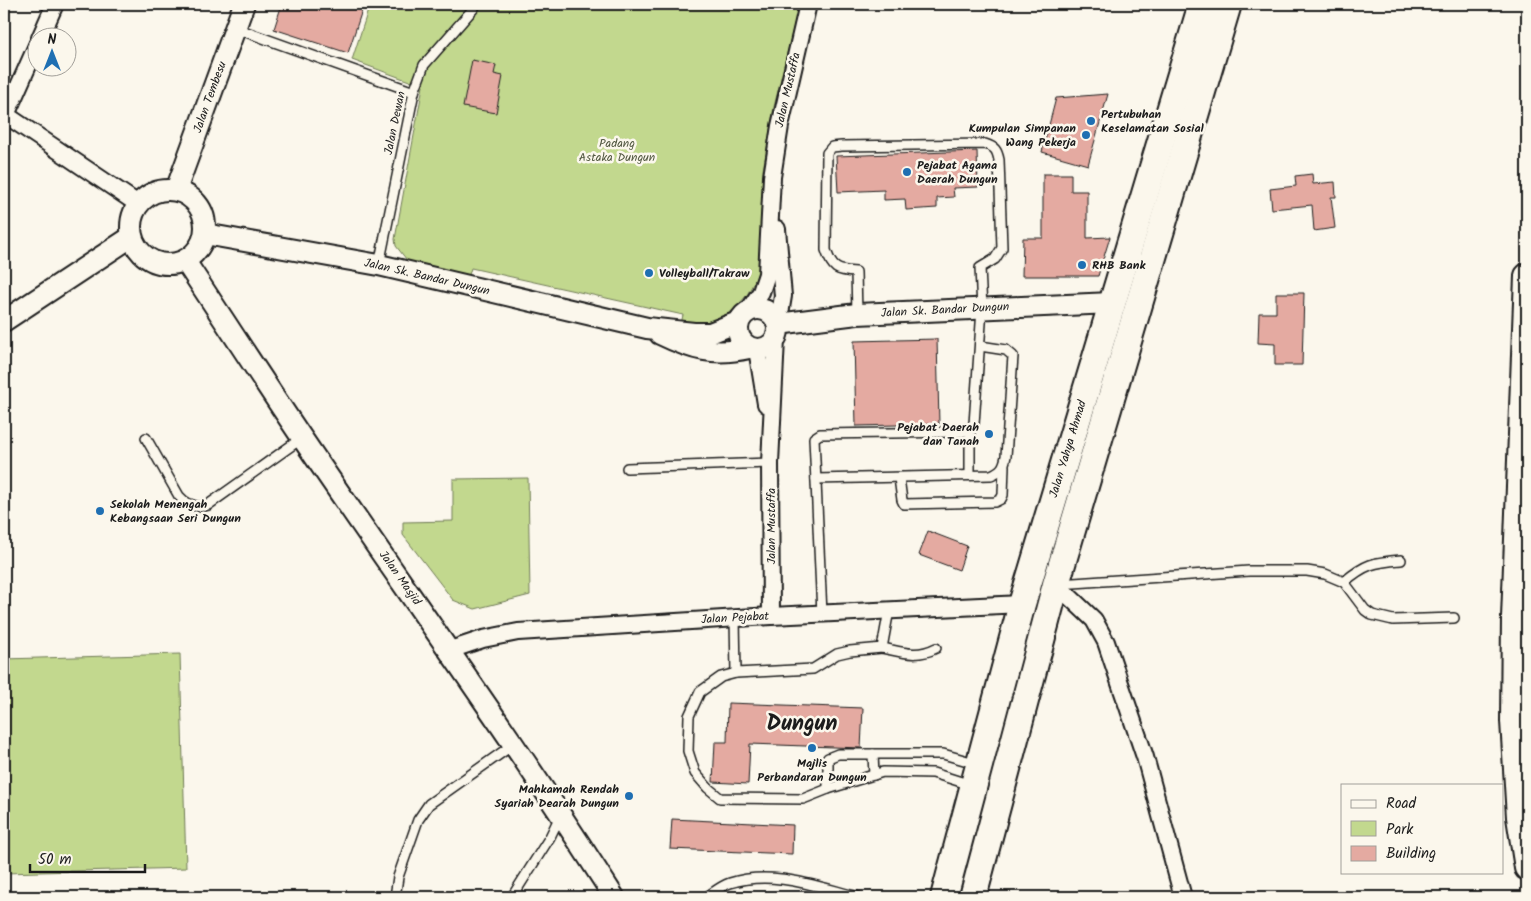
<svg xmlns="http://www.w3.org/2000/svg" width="1531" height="901" font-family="Kalam,sans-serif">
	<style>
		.green { fill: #c2d88e; stroke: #6f7a55 }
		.building { fill: #e4aaa1; stroke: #1c1c1c }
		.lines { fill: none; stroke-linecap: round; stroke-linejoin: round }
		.service-casing { stroke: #1c1c1c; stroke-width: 12 }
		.minor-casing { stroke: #1c1c1c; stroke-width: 20 }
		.tertiary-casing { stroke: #1c1c1c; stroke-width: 24 }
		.secondary-casing { stroke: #1c1c1c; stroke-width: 28 }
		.primary-casing { stroke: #1c1c1c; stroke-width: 30 }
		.service { stroke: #fbf7ec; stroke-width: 9 }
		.minor { stroke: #fbf7ec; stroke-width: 16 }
		.tertiary { stroke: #fbf7ec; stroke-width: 20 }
		.secondary { stroke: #fbf7ec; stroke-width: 24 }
		.primary { stroke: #fbf7ec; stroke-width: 26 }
		.poi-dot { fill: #1f6fb2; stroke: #fbf7ec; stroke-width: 2 }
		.labels { text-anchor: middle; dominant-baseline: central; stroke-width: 5; stroke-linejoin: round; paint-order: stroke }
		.street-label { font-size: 12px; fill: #1c1c1c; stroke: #fbf7ec }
		.poi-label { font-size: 12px; font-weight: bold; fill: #1c1c1c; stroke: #fbf7ec; text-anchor: start }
		.park-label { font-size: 12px; fill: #4e543e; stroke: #fbf7ec }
		.town-label { font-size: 22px; font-weight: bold; fill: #1c1c1c; stroke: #fbf7ec }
	</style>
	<rect width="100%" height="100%" fill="#fbf7ec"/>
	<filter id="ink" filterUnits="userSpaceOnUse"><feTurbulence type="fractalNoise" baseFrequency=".02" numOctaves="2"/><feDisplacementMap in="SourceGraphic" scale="10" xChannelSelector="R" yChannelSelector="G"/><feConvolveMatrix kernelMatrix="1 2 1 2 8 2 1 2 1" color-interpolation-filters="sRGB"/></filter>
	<g filter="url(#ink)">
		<g class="green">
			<path d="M370 4H799L774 107 763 170 759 273 747 295 733 311 707 325 681 324 683 315 471 268 468 278 410 264 396 246 395 239 423 86 352 60Z"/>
			<path d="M528 478 530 595 475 609 453 600 403 535V522L453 521V479Z"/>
			<path d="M180 654 186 868 4 873V659Z"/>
		</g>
		<g class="building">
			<path d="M282 4H364L348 53 274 29Z"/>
			<path d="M472 60 496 65 494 74 503 76 496 113 463 107Z"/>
			<path d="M1108 94 1088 165 1042 152 1056 98Z"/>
			<path d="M977 151 978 187 953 188 954 197 937 198V208L906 210 905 199 884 200V190L838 192 836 156Z"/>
			<path d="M1043 174H1071V191H1087V238L1110 237 1098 276H1022L1023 238H1043Z"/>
			<path d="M1312 174 1313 184 1335 182 1336 197H1331L1335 228 1314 231 1312 205 1272 209 1270 189 1296 186 1295 176Z"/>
			<path d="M1276 293H1304L1302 365H1275V344L1258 343 1259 313H1276Z"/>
			<path d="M937 339 939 424 856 426 854 341Z"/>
			<path d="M928 531 967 546 959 570 919 555Z"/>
			<path d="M728 703 863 708 861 748 750 744 748 784 713 782 715 742H727Z"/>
			<path d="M672 819 793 825 792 854 670 849Z"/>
		</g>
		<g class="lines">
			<g class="service-casing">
				<g id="service">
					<path d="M235 28 414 92"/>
					<path d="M379 265 414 92 424 65 474 8 476 4"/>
					<path d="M970 429V475"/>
					<path d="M146 438 179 496C187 505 196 509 208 505L302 438"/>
					<path d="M627 468 770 463"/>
					<path d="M899 478 902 500 904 504 995 502 1001 499 1003 495 1004 466"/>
					<path d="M816 479 991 475C1001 471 1004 467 1006 456L1013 356 1006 350 980 346"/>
					<path d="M1344 582C1365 564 1374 562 1401 560"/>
					<path d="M1059 584 1249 571H1307L1325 574 1344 582 1365 610 1372 615 1393 620 1454 618"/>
					<path d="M822 614 814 438 820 434 962 432 970 429 974 424 982 309 980 268 995 259 1002 248 999 160C997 150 995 147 985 144L842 146 832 147 827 153 826 250C832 269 837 271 856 272L857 314"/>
					<path d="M735 618 736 673"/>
					<path d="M882 648C902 652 917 658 936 648"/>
					<path d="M873 754 874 775"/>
					<path d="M971 785 933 773 883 772 828 789V758L838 754H943L978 764"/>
					<path d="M828 789 803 799 720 798 708 788 695 773 688 751 689 716 700 692 721 677 736 673 813 669 837 654 850 651 882 648 889 610"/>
					<path d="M395 897 398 877 418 820 429 804 514 744"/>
					<path d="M512 897 550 837 560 816"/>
					<path d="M707 897C714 892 721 886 730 883 772 869 818 887 859 897"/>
				</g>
			</g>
			<g class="minor-casing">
				<g id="minor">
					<path d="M40 38 55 4"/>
					<path d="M6 115 138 204"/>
					<path d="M4 117 6 115 38 43"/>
					<path d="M748 311 761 292 767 274 772 177 780 126 808 4"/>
					<path d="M775 317 781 308 783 296 777 229"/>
					<path d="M757 349 766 404"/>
					<path d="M1056 584 1094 620 1106 642 1145 757 1183 897"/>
					<path d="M771 616 770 463 776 339"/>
					<path d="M450 650 483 639 518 632 771 616 1022 604"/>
				</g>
			</g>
			<g class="tertiary-casing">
				<g id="tertiary">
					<circle cx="168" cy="227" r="37"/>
					<path d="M176 190 244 4"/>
					<path d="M205 234 379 265 647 328 694 333H710L738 322"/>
					<path d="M185 261C224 320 262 379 302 438 406 591 515 741 614 897"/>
					<circle cx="758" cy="329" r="20"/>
					<path d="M4 321 131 237"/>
					<path d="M778 324 857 314 1112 303"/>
					<path d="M660 334C693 350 714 356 749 348"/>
				</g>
			</g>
			<g class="secondary-casing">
				<path id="secondary" d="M1527 276 1514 618 1513 721 1519 817 1527 868"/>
			</g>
			<g class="primary-casing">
				<g id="primary">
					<path d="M944 897 1022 604 1202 4"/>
					<path d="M973 897 1056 584 1228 4"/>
				</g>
			</g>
			<use href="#service" class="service"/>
			<use href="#minor" class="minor"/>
			<use href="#tertiary" class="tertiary"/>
			<use href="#secondary" class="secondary"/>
			<use href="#primary" class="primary"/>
		</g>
	</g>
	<g class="poi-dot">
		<circle cx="1091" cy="121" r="5"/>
		<circle cx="1086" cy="135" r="5"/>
		<circle cx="907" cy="172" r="5"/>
		<circle cx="1082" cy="265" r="5"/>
		<circle cx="649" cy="273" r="5"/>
		<circle cx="989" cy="434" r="5"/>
		<circle cx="100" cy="511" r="5"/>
		<circle cx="812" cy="748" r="5"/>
		<circle cx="629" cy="796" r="5"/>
	</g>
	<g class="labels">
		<g class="street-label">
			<text transform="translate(788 90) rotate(-77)">Jalan Mustaffa</text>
			<text transform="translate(210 97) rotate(-70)">Jalan Tembesu</text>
			<text transform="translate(395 123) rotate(-78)">Jalan Dewan</text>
			<text transform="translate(427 277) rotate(13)">Jalan Sk. Bandar Dungun</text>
			<text transform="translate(945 310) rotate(-3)">Jalan Sk. Bandar Dungun</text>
			<text transform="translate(1068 449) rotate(-73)">Jalan Yahya Ahmad</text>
			<text transform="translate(771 526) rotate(-90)">Jalan Mustaffa</text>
			<text transform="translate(400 578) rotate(55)">Jalan Masjid</text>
			<text transform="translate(735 618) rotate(-3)">Jalan Pejabat</text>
		</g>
		<g class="poi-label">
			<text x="1101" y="114">Pertubuhan<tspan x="1101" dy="14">Keselamatan Sosial</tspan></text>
			<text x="1076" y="128" text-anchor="end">Kumpulan Simpanan<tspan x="1076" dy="14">Wang Pekerja</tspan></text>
			<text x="917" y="165">Pejabat Agama<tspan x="917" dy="14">Daerah Dungun</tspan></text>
			<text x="1092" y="265">RHB Bank</text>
			<text x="659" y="273">Volleyball/Takraw</text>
			<text x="979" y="427" text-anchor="end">Pejabat Daerah<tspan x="979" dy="14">dan Tanah</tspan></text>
			<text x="110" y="504">Sekolah Menengah<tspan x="110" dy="14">Kebangsaan Seri Dungun</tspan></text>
			<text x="812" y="763" text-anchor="middle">Majlis<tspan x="812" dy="14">Perbandaran Dungun</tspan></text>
			<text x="619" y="789" text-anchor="end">Mahkamah Rendah<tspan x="619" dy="14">Syariah Dearah Dungun</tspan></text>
		</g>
		<g class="park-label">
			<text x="617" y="143">Padang<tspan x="617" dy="14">Astaka Dungun</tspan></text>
		</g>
		<g class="town-label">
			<text x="802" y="724">Dungun</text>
		</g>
	</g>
	<rect width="1531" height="901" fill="none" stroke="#fbf7ec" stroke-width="20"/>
	<rect x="10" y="10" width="1511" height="881" fill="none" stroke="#1c1c1c" stroke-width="2" filter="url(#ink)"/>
	<rect x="1341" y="784" width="162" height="90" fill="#fbf7ec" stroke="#a29f99"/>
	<rect x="1351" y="800" width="25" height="8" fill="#fbf7ec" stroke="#a29f99"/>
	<text x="1386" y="808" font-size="15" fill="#1c1c1c">Road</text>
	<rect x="1351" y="821" width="25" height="15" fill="#c2d88e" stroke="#a29f99"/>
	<text x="1386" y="834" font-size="15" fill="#1c1c1c">Park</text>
	<rect x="1351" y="846" width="25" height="15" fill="#e4aaa1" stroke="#a29f99"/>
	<text x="1386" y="858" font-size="15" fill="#1c1c1c">Building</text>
	<g transform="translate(52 52)"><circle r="24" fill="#fbf7ec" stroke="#a29f99"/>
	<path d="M0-4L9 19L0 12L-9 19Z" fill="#1f6fb2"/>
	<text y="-8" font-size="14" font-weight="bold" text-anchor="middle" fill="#1c1c1c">N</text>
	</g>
	<path d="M30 864v8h115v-8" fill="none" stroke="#1c1c1c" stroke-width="2.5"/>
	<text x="38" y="864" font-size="15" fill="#1c1c1c" stroke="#fbf7ec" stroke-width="4" paint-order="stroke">50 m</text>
</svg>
